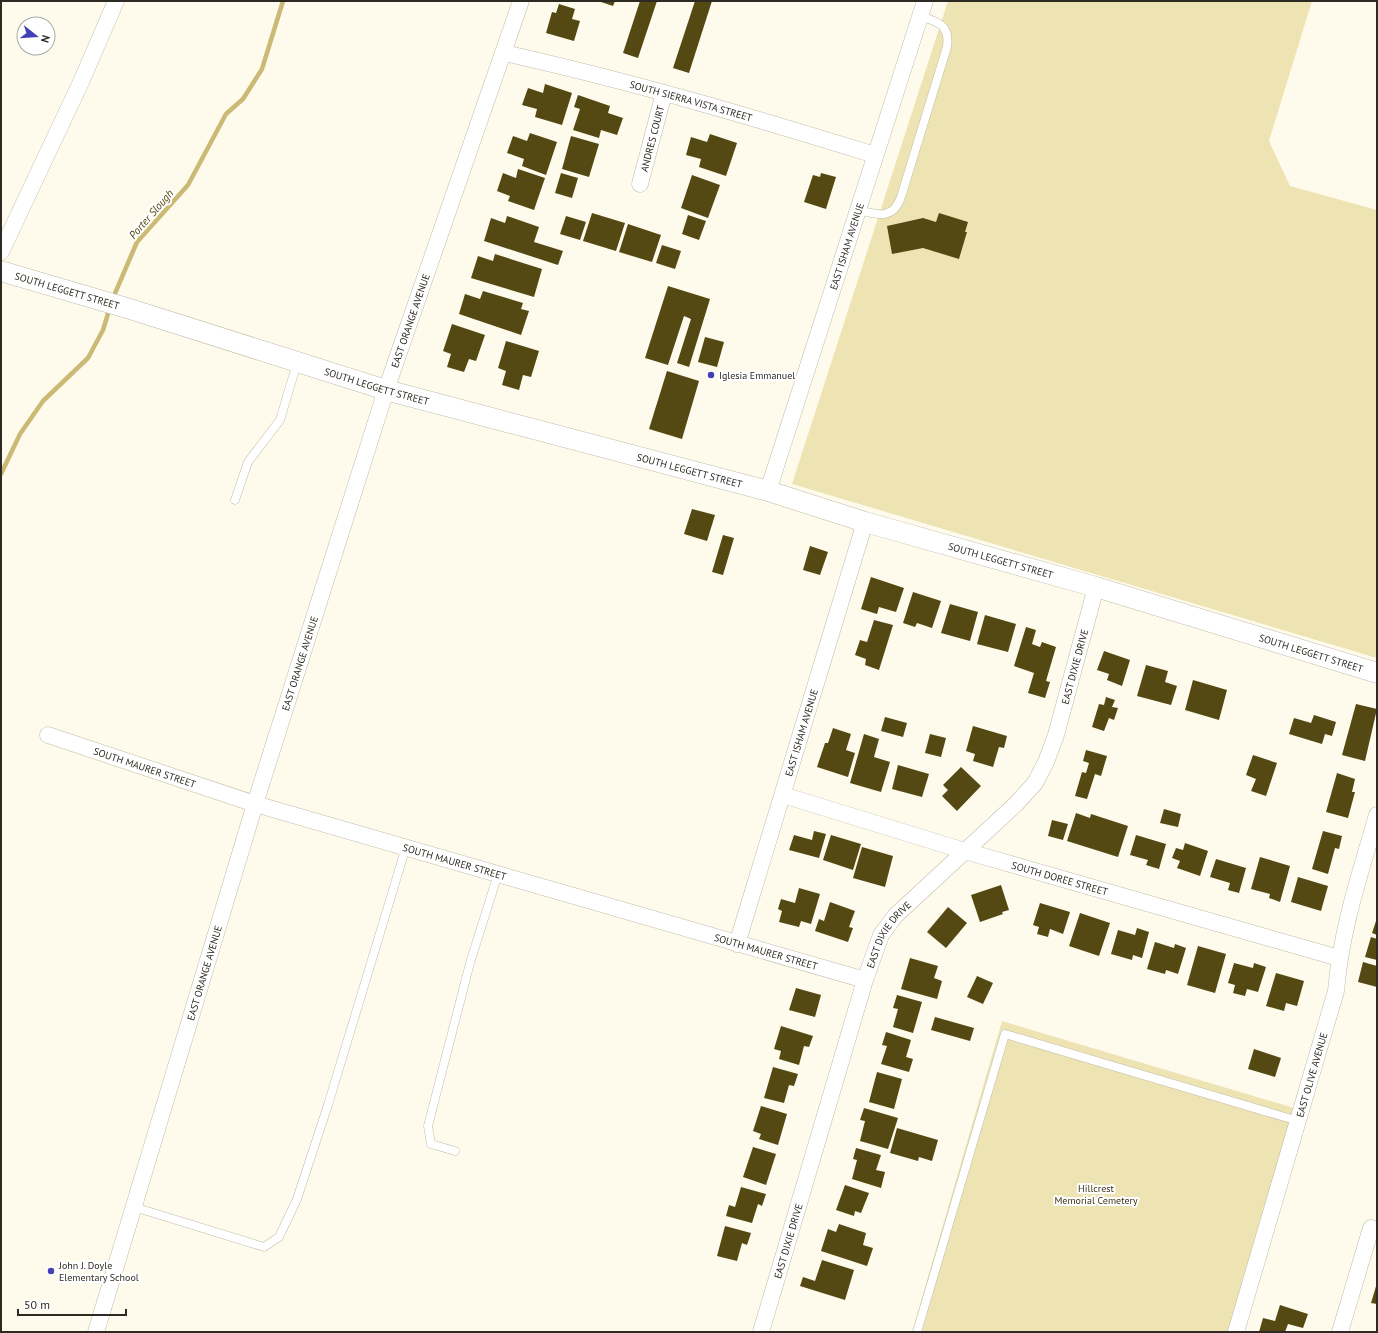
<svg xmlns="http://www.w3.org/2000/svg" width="1378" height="1333" font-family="'PT Sans',sans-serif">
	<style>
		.green { fill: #eee3b3 }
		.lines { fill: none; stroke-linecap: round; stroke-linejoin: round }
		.stream { stroke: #caba75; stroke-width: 4.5 }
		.building { fill: #544913 }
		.service-casing { stroke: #bfbba9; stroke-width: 9 }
		.minor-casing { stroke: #bfbba9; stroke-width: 17 }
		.tertiary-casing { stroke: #bfbba9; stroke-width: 21 }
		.service { stroke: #fff; stroke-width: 8 }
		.minor { stroke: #fff; stroke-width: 16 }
		.tertiary { stroke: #fff; stroke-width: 20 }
		.poi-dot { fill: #4241b6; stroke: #fff; stroke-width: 1.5 }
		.labels { text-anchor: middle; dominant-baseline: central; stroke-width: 4; stroke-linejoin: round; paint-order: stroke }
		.street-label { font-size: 10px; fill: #2c2a23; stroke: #fff }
		.poi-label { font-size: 10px; fill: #2c2a23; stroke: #fff; text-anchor: start }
		.park-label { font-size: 10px; fill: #3a3314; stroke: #fff }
		.water-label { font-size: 11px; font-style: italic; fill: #554914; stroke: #fff }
	</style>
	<rect width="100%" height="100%" fill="#fffbec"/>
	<g class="green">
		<path d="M948 1H1312L1269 141 1290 186 1377 210V658L792 484Z"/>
		<path d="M1002 1021 1294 1108 1229 1332H912Z"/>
	</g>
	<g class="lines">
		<g class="stream">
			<path d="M113 298 137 242 188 185 226 114 243 99 262 69 283 1"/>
			<path d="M1 474 20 434 43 401 88 358 103 330 110 307"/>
		</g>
	</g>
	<g class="building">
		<path d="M598 1H615L613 6Z"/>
		<path d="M640 1H657L638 58 623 53Z"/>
		<path d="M695 1H712L689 73 673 68Z"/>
		<path d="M559 4 575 9 572 19 580 21 574 41 546 33 552 12 556 13Z"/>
		<path d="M545 84 572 93 562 125 535 117 537 109 522 105 528 88 543 93Z"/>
		<path d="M578 95 610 106 608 113 623 118 617 135 601 130 599 138 573 130 580 109 574 107Z"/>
		<path d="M530 133 557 142 546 175 522 166 524 159 507 153 513 136 527 141Z"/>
		<path d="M710 134 737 143 726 176 699 167 701 159 686 155 691 137 707 142Z"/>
		<path d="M571 136 599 144 589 177 562 169Z"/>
		<path d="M518 169 545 178 534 210 508 201 510 196 497 191 503 173 516 178Z"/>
		<path d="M561 173 578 178 572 198 555 193Z"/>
		<path d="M821 173 836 177 826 209 804 202 813 175 820 177Z"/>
		<path d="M692 175 720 185 708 218 681 208Z"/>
		<path d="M592 213 625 223 616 251 583 241Z"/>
		<path d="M939 213 968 222 965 232H967L959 259 923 248 892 254 887 226 923 218 936 222Z"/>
		<path d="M688 215 706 221 699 240 682 234Z"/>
		<path d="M507 216 539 227 534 242 563 251 558 265 484 241 491 218 505 223Z"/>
		<path d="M566 216 586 222 580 240 560 234Z"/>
		<path d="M628 224 661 235 652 262 619 252Z"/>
		<path d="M662 245 681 251 675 269 656 263Z"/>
		<path d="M495 254 542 269 534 297 471 278 478 256 493 261Z"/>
		<path d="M668 286 710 299 689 367 677 363 691 319 684 316 668 365 645 358Z"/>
		<path d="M483 291 523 303 521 309 529 311 521 335 459 314 465 294 480 299Z"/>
		<path d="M452 324 485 335 476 361 469 359 464 372 447 367 451 354 443 351Z"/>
		<path d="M705 337 724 342 717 367 698 362Z"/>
		<path d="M506 341 539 351 531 377 523 375 519 390 502 385 506 371 498 368Z"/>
		<path d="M667 371 699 381 682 439 649 429Z"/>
		<path d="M692 509 715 515 707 541 684 534Z"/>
		<path d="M723 535 734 538 723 575 712 572Z"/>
		<path d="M810 546 828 552 820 575 803 570Z"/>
		<path d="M871 577 904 588 896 612 879 607 877 614 861 609Z"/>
		<path d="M913 592 941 601 932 628 917 623 915 627 903 623Z"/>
		<path d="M950 604 978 612 970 641 941 633Z"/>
		<path d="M985 615 1016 624 1008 652 977 644Z"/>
		<path d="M874 620 893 625 879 670 865 665 866 659 855 655 860 640 867 642Z"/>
		<path d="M1026 627 1036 630 1032 644 1040 647 1042 642 1056 647 1046 681 1050 682 1045 698 1028 693 1034 673 1014 666Z"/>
		<path d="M1104 651 1130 660 1122 686 1107 680 1109 674 1097 670Z"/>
		<path d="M1146 665 1168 671 1165 682 1177 686 1171 705 1137 696Z"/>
		<path d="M1193 680 1227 690 1219 720 1185 710Z"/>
		<path d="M1106 697 1115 700 1112 707 1118 708 1114 720 1109 718 1104 731 1092 727 1099 704 1104 705Z"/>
		<path d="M1356 704 1377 709 1365 761 1342 755Z"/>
		<path d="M1314 715 1336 722 1332 736 1325 734 1322 744 1289 734 1294 718 1311 723Z"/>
		<path d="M885 717 907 723 903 737 881 731Z"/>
		<path d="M973 726 1007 736 1004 748 999 747 993 767 973 761 975 754 966 751Z"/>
		<path d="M833 728 851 734 846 750 855 753 848 777 817 767 825 743H828Z"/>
		<path d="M864 734 879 739 874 757 890 762 881 792 850 783Z"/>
		<path d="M930 734 946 738 941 757 925 753Z"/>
		<path d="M1086 750 1107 756 1101 776 1095 774 1087 799 1075 796 1082 772 1086 773 1089 763 1083 761Z"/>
		<path d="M1253 755 1277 763 1266 796 1251 791 1256 779 1246 775Z"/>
		<path d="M898 765 929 774 922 797 892 789Z"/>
		<path d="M961 767 981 786 957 811 942 796 948 790 943 785Z"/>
		<path d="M1337 773 1355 779 1352 792H1355L1348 818 1326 812Z"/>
		<path d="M1164 809 1181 814 1178 827 1160 823Z"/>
		<path d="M1076 813 1090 818 1091 814 1128 826 1118 857 1067 841Z"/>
		<path d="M1052 820 1068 824 1063 840 1048 836Z"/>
		<path d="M814 831 826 834 819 858 789 850 794 835 812 840Z"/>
		<path d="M1323 831 1342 836 1339 849 1335 848 1328 874 1312 869Z"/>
		<path d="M831 835 861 844 853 870 823 860Z"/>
		<path d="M1136 835 1166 844 1159 869 1146 865 1148 860 1130 855Z"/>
		<path d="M1185 843 1208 851 1200 876 1177 868 1180 861 1172 858 1176 848 1183 850Z"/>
		<path d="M862 847 893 856 885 887 853 878Z"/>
		<path d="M1260 857 1290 866 1280 902 1269 898 1270 894 1251 889Z"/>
		<path d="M1216 859 1246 868 1239 893 1228 890 1230 883 1210 877Z"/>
		<path d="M1298 877 1328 886 1321 911 1291 902Z"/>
		<path d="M1001 885 1009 910 1002 912 1003 914 980 922 971 895Z"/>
		<path d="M799 888 820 894 811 924 801 921 799 927 779 922 782 911 778 909 781 899 795 903Z"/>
		<path d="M830 902 855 911 849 927 853 928 848 942 815 931 819 919 824 921Z"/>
		<path d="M1040 903 1070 912 1063 934 1050 929 1048 937 1037 934 1039 927 1033 925Z"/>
		<path d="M948 907 967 923 946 948 927 932Z"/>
		<path d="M1080 913 1110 923 1099 956 1069 946Z"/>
		<path d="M1377 918V935L1372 933Z"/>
		<path d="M1137 928 1149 932 1142 958 1133 955 1132 960 1111 954 1118 930 1135 935Z"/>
		<path d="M1371 937 1377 939V960L1365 957Z"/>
		<path d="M1155 942 1174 948 1175 944 1186 948 1178 974 1166 970 1165 974 1147 969Z"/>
		<path d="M1198 946 1226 954 1215 993 1187 985Z"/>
		<path d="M910 958 938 966 934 978 942 981 937 999 901 989Z"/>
		<path d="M1363 962 1377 966V987L1358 982Z"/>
		<path d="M1234 963 1253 968 1254 963 1266 967 1258 992 1247 989 1245 996 1233 993 1235 985 1228 983Z"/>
		<path d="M1276 973 1304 981 1297 1006 1286 1003 1284 1011 1266 1006Z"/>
		<path d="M977 976 993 983 983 1004 967 997Z"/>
		<path d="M796 988 821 995 815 1017 789 1010Z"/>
		<path d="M897 995 922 1002 913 1033 893 1027 898 1009 893 1008Z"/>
		<path d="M935 1017 974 1028 970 1041 931 1030Z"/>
		<path d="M781 1026 813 1036 809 1047 804 1046 799 1065 779 1059 781 1051 774 1049Z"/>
		<path d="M886 1032 911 1040 906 1057 913 1059 909 1072 881 1064 887 1046 882 1045Z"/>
		<path d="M1254 1049 1281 1058 1275 1077 1248 1069Z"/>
		<path d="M773 1067 798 1074 794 1086 789 1085 784 1103 764 1098Z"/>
		<path d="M877 1072 902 1079 894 1109 869 1102Z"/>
		<path d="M761 1106 787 1114 778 1145 759 1139 761 1134 753 1131Z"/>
		<path d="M864 1108 898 1118 888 1149 860 1141 865 1121 860 1120Z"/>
		<path d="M897 1128 938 1140 932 1161 919 1157 918 1161 890 1153Z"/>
		<path d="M753 1147 776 1154 766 1185 743 1177Z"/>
		<path d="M856 1148 881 1155 876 1170 885 1172 881 1188 852 1179 857 1160 853 1159Z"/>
		<path d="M845 1185 869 1193 861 1213 855 1211 854 1216 836 1210Z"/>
		<path d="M741 1187 766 1194 762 1206 758 1204 752 1223 726 1216 729 1205 735 1207Z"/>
		<path d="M839 1224 866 1233 863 1245 873 1248 867 1266 821 1251 828 1229 836 1232Z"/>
		<path d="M725 1226 751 1233 747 1245 742 1243 737 1261 717 1256Z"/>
		<path d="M822 1260 854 1270 845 1300 800 1286 803 1277 815 1281Z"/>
		<path d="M1377 1283V1304L1371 1303Z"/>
		<path d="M1280 1305 1308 1314 1303 1328 1288 1324 1285 1332H1259L1263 1318 1275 1321Z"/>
	</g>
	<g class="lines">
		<g class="service-casing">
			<g id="service">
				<path d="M858 210C878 215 893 220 901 197L947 47C950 25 939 22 920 16"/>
				<path d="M235 500 248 462 280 420 297 363"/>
				<path d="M455 1151 431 1144 428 1126 470 963 498 874"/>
				<path d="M134 1207 264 1247 279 1237 297 1199 328 1105 406 847"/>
				<path d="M917 1332 1005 1034 1298 1121"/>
			</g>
		</g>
		<g class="minor-casing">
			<g id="minor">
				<path id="s1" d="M504 53C630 81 752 117 875 155"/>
				<path id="s2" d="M640 184 664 93"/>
				<path d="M1 252 81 82 116 1"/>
				<path id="s3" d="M768 491 925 1"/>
				<path id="s4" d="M48 735 255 804 865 980"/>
				<path id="s5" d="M783 795 965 851 1339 958"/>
				<path id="s6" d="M737 944 865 522"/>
				<path id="s7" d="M96 1332 255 804 386 390 521 1"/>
				<path id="s8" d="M761 1332 865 980 881 935 895 916 1016 804 1035 783 1046 762 1056 735 1096 587"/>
				<path id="s9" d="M1236 1332 1336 991C1341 930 1360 874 1377 815"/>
				<path d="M1340 1332 1371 1228 1377 1230"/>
			</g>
		</g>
		<g class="tertiary-casing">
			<g id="tertiary">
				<path id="s10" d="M1 271 130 309 386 390 768 491 865 522 1096 587 1377 673"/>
			</g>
		</g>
		<use href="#service" class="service"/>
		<use href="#minor" class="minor"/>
		<use href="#tertiary" class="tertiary"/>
	</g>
	<g class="poi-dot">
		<circle cx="711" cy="375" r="4"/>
		<circle cx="51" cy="1271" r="4"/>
	</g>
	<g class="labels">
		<g class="street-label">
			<text stroke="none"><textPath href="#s1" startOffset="193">SOUTH SIERRA VISTA STREET</textPath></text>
			<text stroke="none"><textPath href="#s2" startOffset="47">ANDRES COURT</textPath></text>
			<text stroke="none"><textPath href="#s3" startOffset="257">EAST ISHAM AVENUE</textPath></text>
			<text stroke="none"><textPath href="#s10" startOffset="69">SOUTH LEGGETT STREET</textPath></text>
			<text stroke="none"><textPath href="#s7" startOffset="1059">EAST ORANGE AVENUE</textPath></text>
			<text stroke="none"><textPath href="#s10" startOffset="393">SOUTH LEGGETT STREET</textPath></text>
			<text stroke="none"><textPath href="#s10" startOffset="717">SOUTH LEGGETT STREET</textPath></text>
			<text stroke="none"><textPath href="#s10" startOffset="1041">SOUTH LEGGETT STREET</textPath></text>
			<text stroke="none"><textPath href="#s10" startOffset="1365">SOUTH LEGGETT STREET</textPath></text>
			<text stroke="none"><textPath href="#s7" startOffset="699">EAST ORANGE AVENUE</textPath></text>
			<text stroke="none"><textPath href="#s8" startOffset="755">EAST DIXIE DRIVE</textPath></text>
			<text stroke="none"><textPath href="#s6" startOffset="221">EAST ISHAM AVENUE</textPath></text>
			<text stroke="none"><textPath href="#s4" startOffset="102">SOUTH MAURER STREET</textPath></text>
			<text stroke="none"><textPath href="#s4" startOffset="426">SOUTH MAURER STREET</textPath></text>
			<text stroke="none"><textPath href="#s5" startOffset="289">SOUTH DOREE STREET</textPath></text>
			<text stroke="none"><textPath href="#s8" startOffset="419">EAST DIXIE DRIVE</textPath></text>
			<text stroke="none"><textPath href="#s4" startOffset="750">SOUTH MAURER STREET</textPath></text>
			<text stroke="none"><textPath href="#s7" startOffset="375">EAST ORANGE AVENUE</textPath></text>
			<text stroke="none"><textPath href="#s9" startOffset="268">EAST OLIVE AVENUE</textPath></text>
			<text stroke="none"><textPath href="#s8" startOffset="95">EAST DIXIE DRIVE</textPath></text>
		</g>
		<g class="poi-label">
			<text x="719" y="375">Iglesia Emmanuel</text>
			<text x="59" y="1265">John J. Doyle<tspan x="59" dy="12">Elementary School</tspan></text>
		</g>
		<g class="park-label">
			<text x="1096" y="1188">Hillcrest<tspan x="1096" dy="12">Memorial Cemetery</tspan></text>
		</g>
		<g class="water-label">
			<text transform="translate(151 214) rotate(-49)">Porter Slough</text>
		</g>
	</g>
	<rect width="1378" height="1333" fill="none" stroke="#2c2a23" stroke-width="4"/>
	<g transform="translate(36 36) rotate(107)"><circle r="19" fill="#ffffff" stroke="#abaaa7"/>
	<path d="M0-3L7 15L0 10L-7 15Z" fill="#4241b6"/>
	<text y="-6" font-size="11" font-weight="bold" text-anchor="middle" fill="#2c2a23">N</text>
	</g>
	<path d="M18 1309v6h108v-6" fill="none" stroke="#2c2a23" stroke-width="2"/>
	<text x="24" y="1309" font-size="12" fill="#2c2a23" stroke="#ffffff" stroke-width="3" paint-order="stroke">50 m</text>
</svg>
